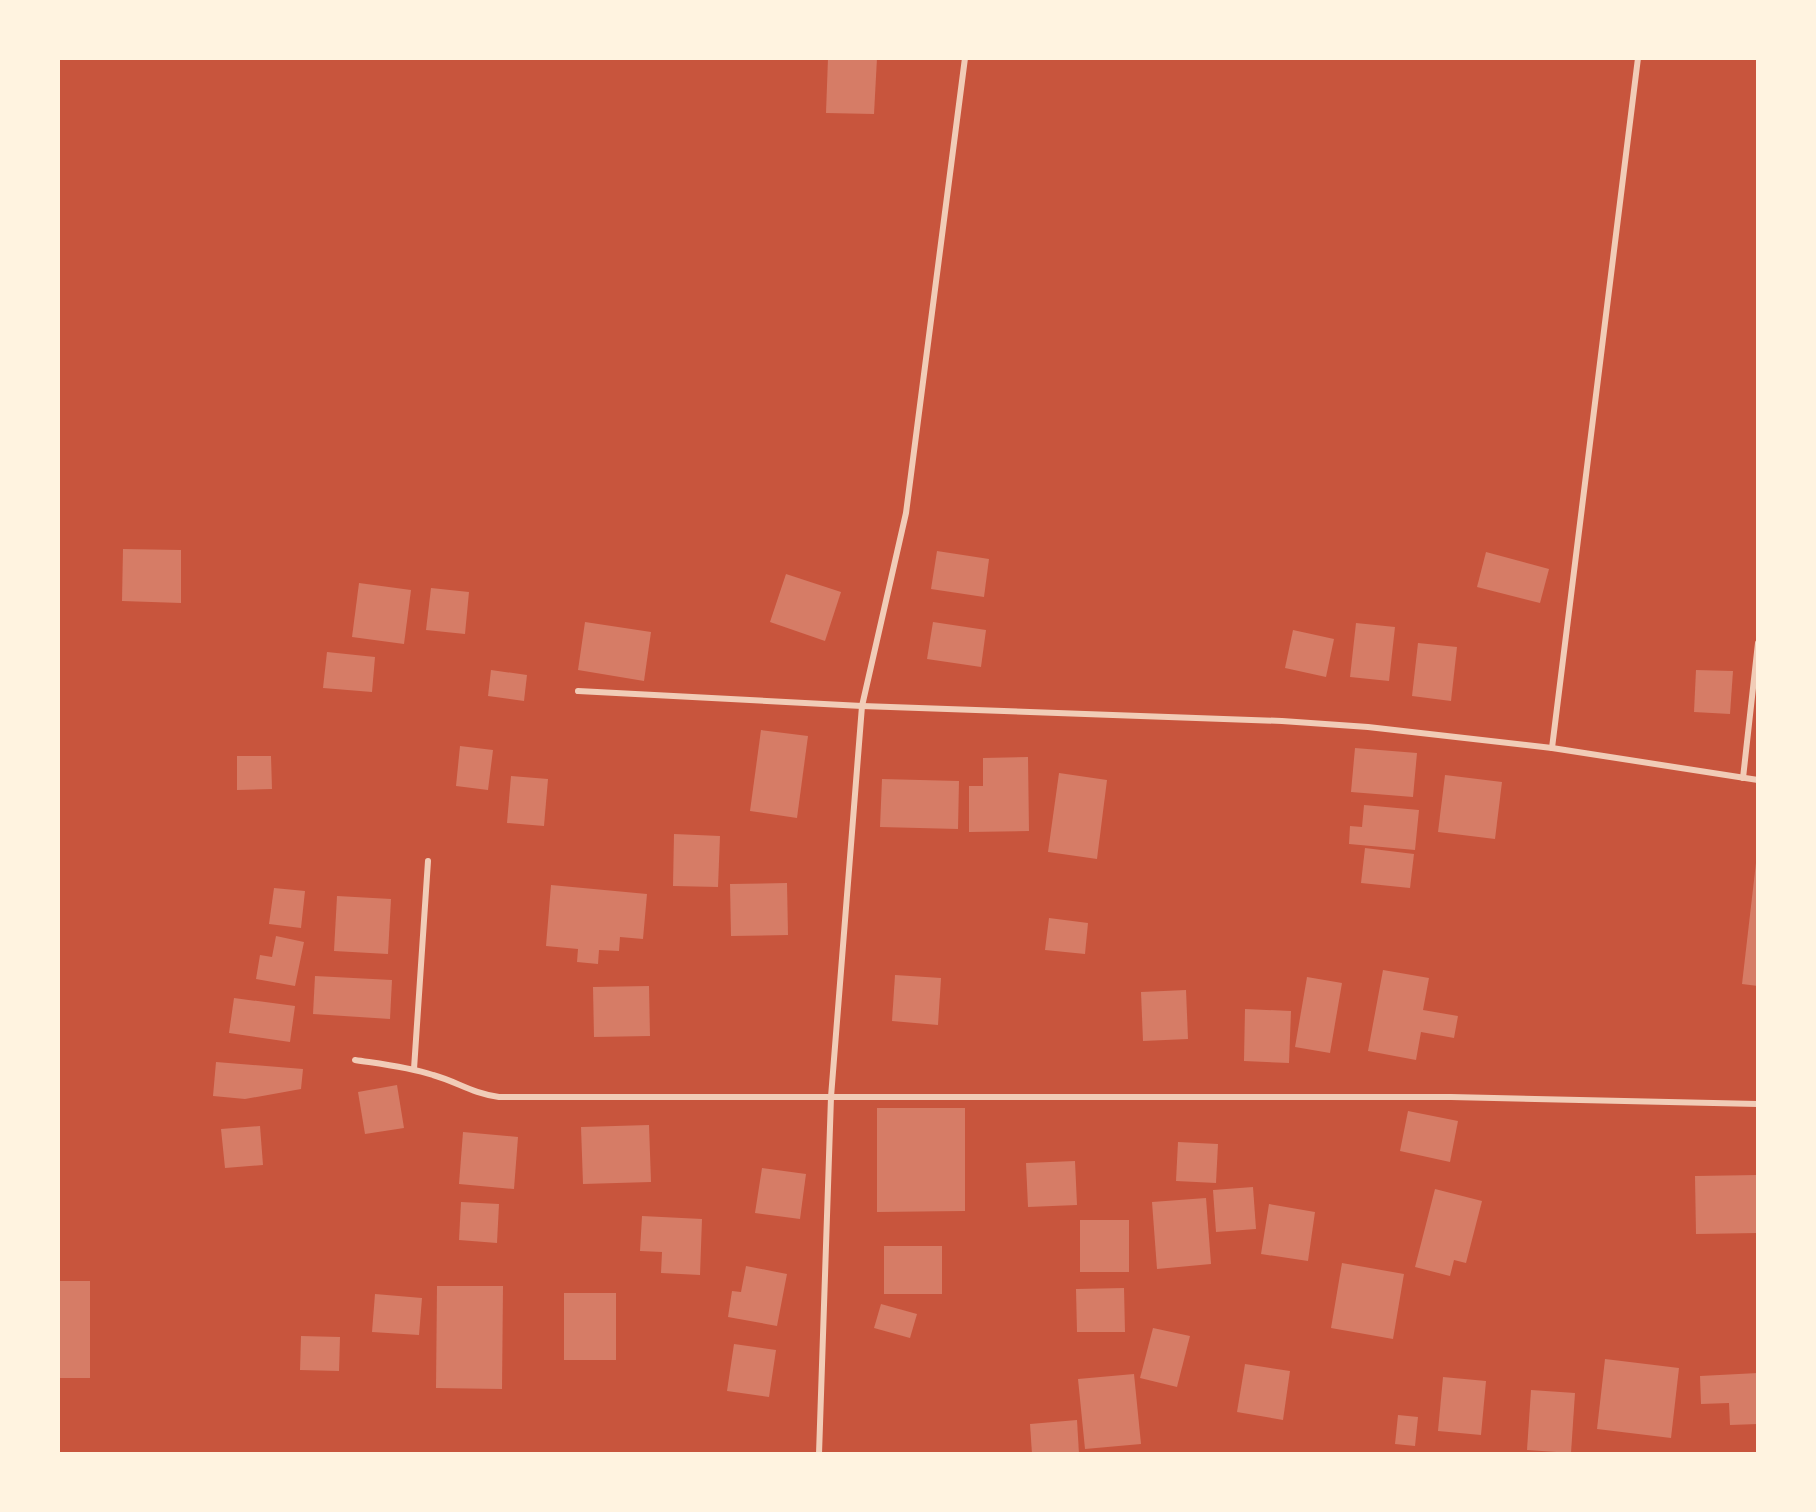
<svg xmlns="http://www.w3.org/2000/svg" width="1816" height="1512" font-family="Ubuntu,sans-serif">
	<style>
		.building { fill: #d67c66 }
		.lines { fill: none; stroke-linecap: round; stroke-linejoin: round }
		.minor { stroke: #f1ccb7; stroke-width: 6 }
	</style>
	<rect width="100%" height="100%" fill="#c8553d"/>
	<g class="building">
		<path d="M828 58H877L874 114 826 113Z"/>
		<path d="M123 549 181 550V603L122 601Z"/>
		<path d="M937 551 989 559 984 597 931 589Z"/>
		<path d="M1486 552 1549 569 1540 603 1477 587Z"/>
		<path d="M786 574 841 592 825 641 770 622Z"/>
		<path d="M359 583 411 590 404 644 352 637Z"/>
		<path d="M431 588 469 592 465 634 426 630Z"/>
		<path d="M585 622 651 632 644 681 578 670Z"/>
		<path d="M933 622 986 630 981 667 927 659Z"/>
		<path d="M1356 623 1395 627 1389 681 1350 677Z"/>
		<path d="M1293 630 1334 639 1326 677 1285 668Z"/>
		<path d="M1418 643 1457 647 1451 701 1412 696Z"/>
		<path d="M327 652 375 657 372 692 323 688Z"/>
		<path d="M491 670 527 675 524 701 488 696Z"/>
		<path d="M1696 670 1733 671 1730 714 1694 712Z"/>
		<path d="M761 730 808 736 797 818 750 811Z"/>
		<path d="M460 746 493 750 488 790 456 786Z"/>
		<path d="M1355 748 1417 753 1413 797 1351 792Z"/>
		<path d="M237 756H271L272 789 237 790Z"/>
		<path d="M1028 757 1029 831 969 832V786H983V758Z"/>
		<path d="M1059 773 1107 780 1097 859 1048 852Z"/>
		<path d="M1445 775 1502 782 1495 839 1438 832Z"/>
		<path d="M511 776 548 779 544 826 507 823Z"/>
		<path d="M882 779 959 781 958 829 880 827Z"/>
		<path d="M1364 805 1419 810 1415 850 1349 844 1350 826 1362 827Z"/>
		<path d="M674 834 720 836 718 887 673 886Z"/>
		<path d="M1365 848 1414 854 1410 888 1361 883Z"/>
		<path d="M1756 863H1758V986L1742 984Z"/>
		<path d="M787 883 788 935 731 936 730 884Z"/>
		<path d="M551 885 647 894 643 939 620 937 619 951 599 950 598 964 577 962 578 949 546 946Z"/>
		<path d="M274 888 305 891 301 928 269 924Z"/>
		<path d="M337 896 391 899 388 954 334 951Z"/>
		<path d="M1049 918 1088 923 1085 954 1045 950Z"/>
		<path d="M276 936 304 942 295 986 256 979 260 955 272 957Z"/>
		<path d="M1383 970 1429 978 1423 1010 1458 1016 1454 1038 1421 1032 1416 1060 1368 1051Z"/>
		<path d="M895 975 941 978 938 1025 892 1021Z"/>
		<path d="M315 976 392 980 390 1019 313 1014Z"/>
		<path d="M1307 977 1342 983 1330 1053 1295 1047Z"/>
		<path d="M649 986 650 1036 594 1037 593 987Z"/>
		<path d="M1186 990 1188 1039 1143 1041 1141 992Z"/>
		<path d="M234 998 295 1006 290 1042 229 1033Z"/>
		<path d="M1245 1009 1291 1011 1289 1063 1244 1061Z"/>
		<path d="M216 1062 303 1069 301 1089 245 1099 213 1096Z"/>
		<path d="M397 1085 404 1128 365 1134 358 1092Z"/>
		<path d="M877 1108H965V1211L877 1212Z"/>
		<path d="M1408 1111 1458 1121 1450 1162 1400 1151Z"/>
		<path d="M649 1125 651 1182 583 1184 581 1127Z"/>
		<path d="M260 1126 263 1165 225 1168 221 1129Z"/>
		<path d="M463 1132 518 1137 514 1189 459 1184Z"/>
		<path d="M1178 1142 1218 1144 1216 1183 1176 1181Z"/>
		<path d="M1075 1161 1077 1205 1028 1207 1026 1163Z"/>
		<path d="M762 1168 806 1174 800 1219 755 1213Z"/>
		<path d="M1758 1175V1233L1696 1234 1695 1176Z"/>
		<path d="M1253 1187 1256 1229 1216 1232 1213 1190Z"/>
		<path d="M1435 1189 1482 1201 1466 1263 1454 1260 1450 1276 1415 1267Z"/>
		<path d="M1206 1198 1211 1264 1157 1269 1152 1202Z"/>
		<path d="M461 1202 499 1204 497 1243 459 1240Z"/>
		<path d="M1269 1204 1315 1212 1308 1261 1261 1254Z"/>
		<path d="M642 1216 702 1219 700 1275 661 1273 662 1252 640 1251Z"/>
		<rect x="1080" y="1220" width="49" height="52"/>
		<rect x="884" y="1246" width="58" height="48"/>
		<path d="M1342 1263 1404 1274 1393 1339 1331 1328Z"/>
		<path d="M746 1266 787 1274 777 1326 728 1317 732 1291 741 1292Z"/>
		<rect x="58" y="1281" width="32" height="97"/>
		<path d="M437 1286H503L502 1389 436 1388Z"/>
		<path d="M1124 1288 1125 1332H1077L1076 1289Z"/>
		<rect x="564" y="1293" width="52" height="67"/>
		<path d="M375 1294 422 1298 419 1335 372 1332Z"/>
		<path d="M881 1304 917 1314 910 1338 874 1328Z"/>
		<path d="M1153 1328 1190 1336 1177 1387 1140 1378Z"/>
		<path d="M301 1336 340 1337 339 1371 300 1370Z"/>
		<path d="M734 1344 776 1350 769 1397 727 1391Z"/>
		<path d="M1605 1359 1679 1368 1671 1438 1597 1429Z"/>
		<path d="M1245 1364 1290 1371 1283 1420 1237 1412Z"/>
		<path d="M1758 1373V1424L1730 1425 1729 1403 1701 1404 1700 1376Z"/>
		<path d="M1134 1374 1141 1444 1085 1449 1078 1379Z"/>
		<path d="M1443 1377 1486 1381 1481 1435 1438 1431Z"/>
		<path d="M1531 1390 1575 1393 1571 1453 1527 1450Z"/>
		<path d="M1398 1415 1418 1417 1415 1446 1395 1444Z"/>
		<path d="M1077 1420 1079 1454H1032L1030 1424Z"/>
	</g>
	<g class="lines">
		<g class="minor">
			<path d="M578 691 862 706 1282 721 1368 727 1552 748 1758 780"/>
			<path d="M1552 748 1638 58"/>
			<path d="M1743 778 1758 643"/>
			<path d="M355 1060C381 1064 408 1067 433 1075 458 1082 471 1093 499 1097H1451L1758 1104"/>
			<path d="M414 1069 428 861"/>
			<path d="M819 1454 831 1097 862 706 906 513 965 58"/>
		</g>
	</g>
	<rect width="1816" height="1512" fill="none" stroke="#fff3e0" stroke-width="120"/>
</svg>
